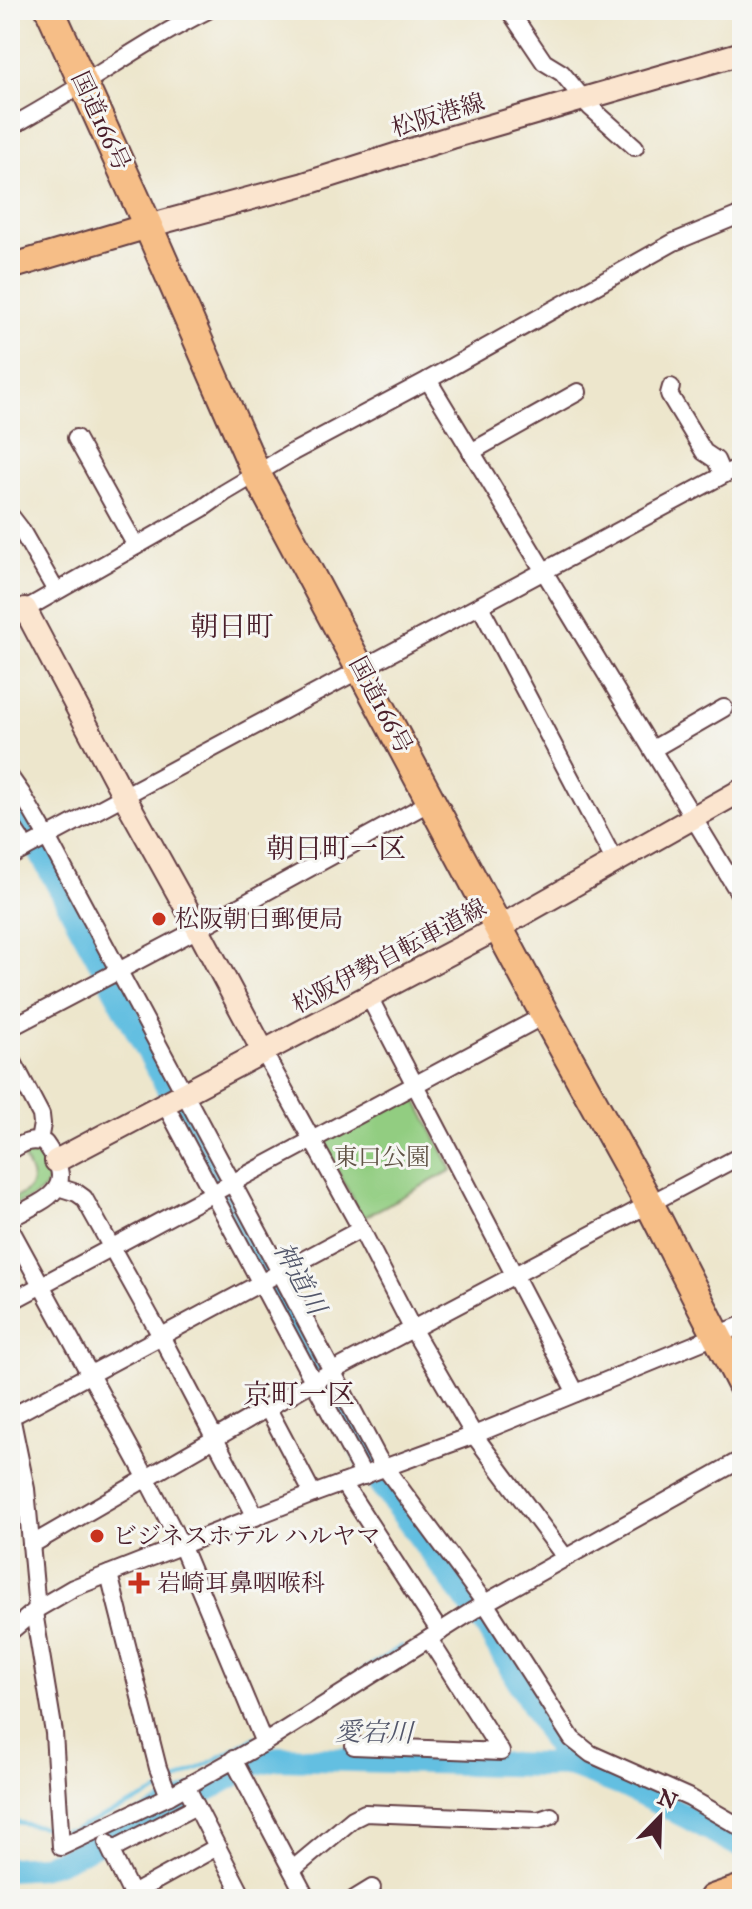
<svg xmlns="http://www.w3.org/2000/svg" width="752" height="1909" font-family="'IM FELL Great Primer','Noto Serif JP',serif">
	<style>
		.green { fill: #92cd81; stroke: #6e7656; stroke-width: 2 }
		.lines { fill: none; stroke-linecap: round; stroke-linejoin: round }
		.stream { stroke: #63bfe1; stroke-width: 4 }
		.river { stroke: #63bfe1; stroke-width: 24 }
		.street-casing { stroke: #623d43; stroke-width: 20 }
		.secondary-casing { stroke: #623d43; stroke-width: 26 }
		.primary-casing { stroke: #623d43; stroke-width: 28 }
		.highway-casing { stroke: #623d43; stroke-width: 32 }
		.street { stroke: #fff; stroke-width: 16 }
		.secondary { stroke: #fbe5cf; stroke-width: 22 }
		.primary { stroke: #f6be87; stroke-width: 24 }
		.highway { stroke: #f6be87; stroke-width: 28 }
		.poi-dot { fill: #c8321e; stroke: #f6f6f2; stroke-width: 3 }
		.labels { text-anchor: middle; dominant-baseline: central; stroke-width: 6; stroke-linejoin: round; paint-order: stroke }
		.street-label { font-size: 24px; fill: #4a1f2b; stroke: #f6f6f2 }
		.poi-label { font-size: 24px; fill: #4a1f2b; stroke: #f6f6f2; text-anchor: start }
		.park-label { font-size: 24px; fill: #605345; stroke: #f6f6f2 }
		.water-label { font-size: 26px; font-style: italic; fill: #53576b; stroke: #f6f6f2 }
		.quarter-label { font-size: 28px; fill: #4a1f2b; stroke: #f6f6f2 }
	</style>
	<rect width="100%" height="100%" fill="#f6f6f2"/>
	<filter id="ink" filterUnits="userSpaceOnUse"><feTurbulence type="fractalNoise" baseFrequency=".0125" numOctaves="2"/><feDisplacementMap in="SourceGraphic" scale="16" xChannelSelector="R" yChannelSelector="G"/><feConvolveMatrix kernelMatrix="1 2 1 2 8 2 1 2 1" color-interpolation-filters="sRGB"/></filter>
	<filter id="wash" filterUnits="userSpaceOnUse"><feTurbulence type="fractalNoise" baseFrequency=".006" numOctaves="4" result="noise"/><feDisplacementMap in="SourceGraphic" scale="32" xChannelSelector="R" yChannelSelector="G"/><feGaussianBlur stdDeviation="1.8" result="paint"/><feColorMatrix in="noise" values="0 0 0 0 0 0 0 0 0 0 0 0 0 0 0 0 0 1.4 0 .05"/><feComposite in="paint" operator="in"/></filter>
	<g filter="url(#wash)">
		<rect width="100%" height="100%" fill="#ede6cc"/>
		<g class="green">
			<path d="M407 1094 415 1097 452 1170 363 1218 323 1144 326 1137Z"/>
			<path d="M34 1153C48 1162 55 1180 41 1192 33 1199 20 1202 10 1206V1200C37 1189 36 1182 23 1157L24 1155Z"/>
		</g>
		<g class="lines">
			<g class="stream">
				<path d="M263 1732 402 1646"/>
				<path d="M169 1785 256 1737"/>
				<path d="M10 1821 55 1829"/>
				<path d="M64 1830 71 1831 162 1790"/>
			</g>
			<g class="river">
				<path d="M10 804 39 850 103 967 379 1482 486 1626 567 1764"/>
				<path d="M10 1869 41 1867 67 1858 216 1785 256 1763 278 1758 542 1765 567 1764 622 1785 687 1817 742 1847"/>
			</g>
		</g>
	</g>
	<g filter="url(#ink)">
		<g class="lines">
			<g class="street-casing">
				<g id="street">
					<path d="M509 10 544 62 562 73 590 107 635 147"/>
					<path d="M10 127C78 91 139 44 208 10"/>
					<path d="M428 380 742 898"/>
					<path d="M671 387 669 394 704 452 716 460 722 474"/>
					<path d="M76 438 136 546"/>
					<path d="M471 452 578 392"/>
					<path d="M10 515 20 528 56 591"/>
					<path d="M480 606 615 862"/>
					<path d="M10 618 203 508 224 493 293 452 428 380 674 242 742 214"/>
					<path d="M653 749 724 708"/>
					<path d="M10 777 22 794 47 837 280 1272 378 1458 485 1603 572 1739 591 1754 690 1798 742 1828"/>
					<path d="M10 823 20 838 25 849"/>
					<path d="M10 857 742 465"/>
					<path d="M368 995 576 1393"/>
					<path d="M10 1028 198 929 432 801"/>
					<path d="M263 1051 361 1229 413 1330 474 1435 565 1557"/>
					<path d="M10 1056 41 1115 42 1124 39 1141"/>
					<path d="M165 1104 364 1476"/>
					<path d="M10 1151C22 1144 30 1138 45 1143 62 1167 70 1186 39 1203 30 1208 20 1214 10 1218"/>
					<path d="M58 1187 77 1193 84 1198 161 1336 256 1517"/>
					<path d="M10 1228 146 1477 182 1547 264 1743"/>
					<path d="M10 1302 545 1015"/>
					<path d="M267 1407 313 1494"/>
					<path d="M10 1411 26 1489 37 1609"/>
					<path d="M11 1414 18 1413 361 1229"/>
					<path d="M343 1483 440 1632"/>
					<path d="M31 1545 314 1381 742 1155"/>
					<path d="M109 1574 158 1768 169 1796"/>
					<path d="M34 1612 54 1733 61 1847 169 1796 264 1743 485 1603 742 1459"/>
					<path d="M10 1632 37 1609 73 1588 313 1494 474 1435 742 1325"/>
					<path d="M354 1746 501 1752 429 1639"/>
					<path d="M233 1759 307 1899"/>
					<path d="M186 1786 244 1899"/>
					<path d="M107 1843 134 1899"/>
					<path d="M112 1850 196 1806"/>
					<path d="M292 1870 353 1819 365 1813 539 1820 551 1816"/>
					<path d="M132 1894 217 1847"/>
					<path d="M354 1899 372 1888"/>
				</g>
			</g>
			<g class="secondary-casing">
				<g id="secondary">
					<path d="M148 226 304 184 452 137 742 53"/>
					<path d="M25 609 124 796 198 929 263 1051"/>
					<path d="M56 1161 498 928 742 790"/>
				</g>
			</g>
			<g class="primary-casing">
				<path id="primary" d="M10 267 148 226"/>
			</g>
			<g class="highway-casing">
				<g id="highway">
					<path d="M50 10 148 226 257 475 545 1015 650 1205 742 1385"/>
					<path d="M713 1899 742 1889"/>
				</g>
			</g>
			<use href="#street" class="street"/>
			<use href="#secondary" class="secondary"/>
			<use href="#primary" class="primary"/>
			<use href="#highway" class="highway"/>
		</g>
	</g>
	<g class="poi-dot">
		<circle cx="159" cy="919" r="8"/>
		<circle cx="97" cy="1536" r="8"/>
		<path d="M135 1571h8v8h8v8h-8v8h-8v-8h-8v-8h8z"/>
	</g>
	<g class="labels">
		<g class="street-label">
			<text transform="translate(438 115) rotate(-17)">松阪港線</text>
			<text transform="translate(101 121) rotate(65)">国道166号</text>
			<text transform="translate(381 705) rotate(62)">国道166号</text>
			<text transform="translate(389 956) rotate(-28)">松阪伊勢自転車道線</text>
		</g>
		<g class="poi-label">
			<text x="175" y="919">松阪朝日郵便局</text>
			<text x="113" y="1536">ビジネスホテル ハルヤマ</text>
			<text x="157" y="1583">岩崎耳鼻咽喉科</text>
		</g>
		<g class="park-label">
			<text x="382" y="1157">東口公園</text>
		</g>
		<g class="water-label">
			<text transform="translate(300 1278) rotate(61)">神道川</text>
			<text transform="translate(374 1732) rotate(1)">愛宕川</text>
		</g>
		<g class="quarter-label">
			<text x="232" y="626">朝日町</text>
			<text x="336" y="848">朝日町一区</text>
			<text x="299" y="1394">京町一区</text>
		</g>
	</g>
	<rect width="752" height="1909" fill="none" stroke="#f6f6f2" stroke-width="40"/>
	<g transform="translate(660 1817) rotate(23)" stroke="#f6f6f2" stroke-width="6" paint-order="stroke">
	<path d="M0-6L14 30L0 20L-14 30Z" fill="#4a1f2b"/>
	<text y="-12" font-size="22" font-weight="bold" text-anchor="middle" fill="#4a1f2b">N</text>
	</g>
</svg>
